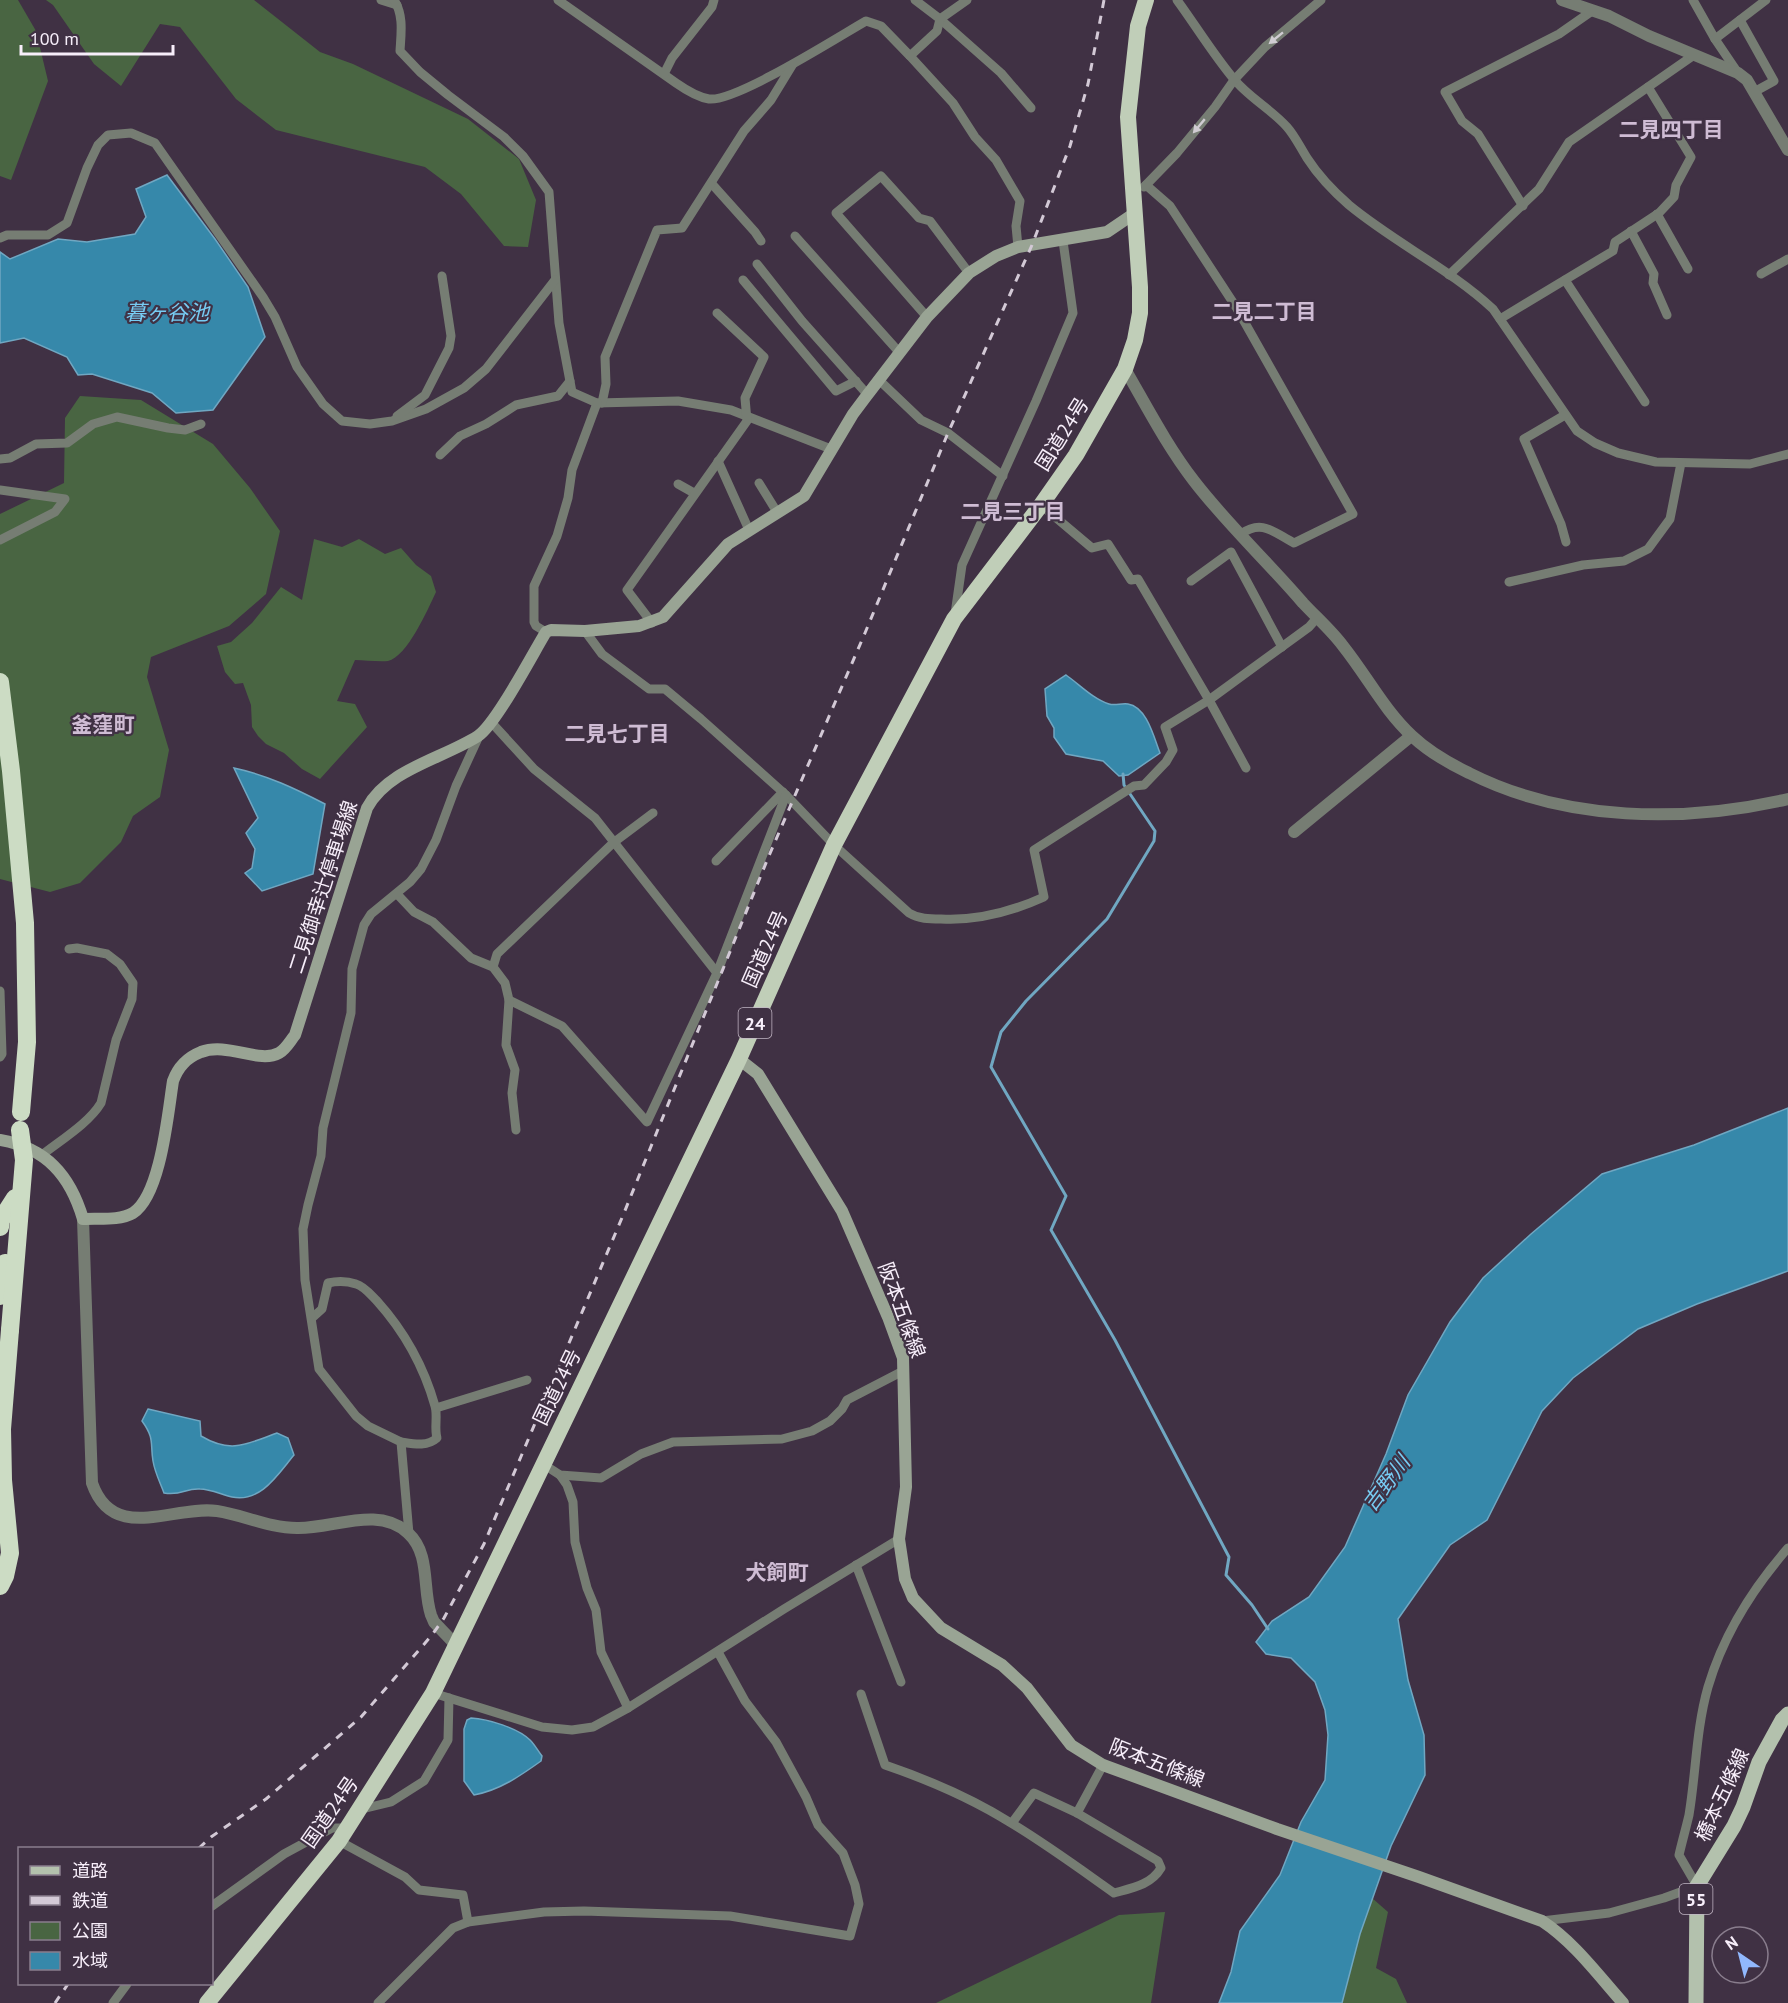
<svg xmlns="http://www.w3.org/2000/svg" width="1788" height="2003" font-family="'PT Sans','Noto Sans JP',sans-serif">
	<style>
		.green { fill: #496542 }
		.water { fill: #3688aa; stroke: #70a7c2; stroke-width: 1.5 }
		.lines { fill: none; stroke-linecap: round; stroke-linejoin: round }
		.stream { stroke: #70a7c2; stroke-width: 3 }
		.minor { stroke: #767d73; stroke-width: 9 }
		.tertiary { stroke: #767d73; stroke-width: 12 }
		.secondary { stroke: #99a494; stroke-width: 12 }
		.primary { stroke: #b3c1ad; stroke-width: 15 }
		.trunk { stroke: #c0ceb8; stroke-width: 16 }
		.motorway { stroke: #ccdcc4; stroke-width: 18 }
		.rail { stroke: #d3c9d6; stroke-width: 3; stroke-dasharray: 8 8; stroke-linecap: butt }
		.motorway-bridge { stroke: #ccdcc4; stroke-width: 18 }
		.oneway { fill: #d0ccd2 }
		.labels { text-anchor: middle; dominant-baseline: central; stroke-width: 4.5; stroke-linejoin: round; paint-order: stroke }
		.shield { fill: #403144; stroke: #c0b5c3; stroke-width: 1.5 }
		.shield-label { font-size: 18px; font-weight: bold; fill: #f7eefa }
		.street-label { font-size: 20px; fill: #f7eefa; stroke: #403144 }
		.neighbourhood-label { font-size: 21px; font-weight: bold; fill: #cfbcd4; stroke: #403144 }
		.water-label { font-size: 21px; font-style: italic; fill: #77ccf3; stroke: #403144 }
	</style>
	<rect width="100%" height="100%" fill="#403144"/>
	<g class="green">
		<path d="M0 0H18L36 31 48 81 11 180 0 176Z"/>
		<path d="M46 0H254L320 52 353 64 468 119 519 159 536 200 528 247 504 246 461 194 425 167 276 130 236 99 180 27 160 24 121 86 94 64 53 5Z"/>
		<path d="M80 396 141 400 213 444 250 488 280 531 266 594 229 626 151 657 147 677 169 750 160 797 133 816 121 842 80 883 50 892 0 879V514L64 483 65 418Z"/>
		<path d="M314 539 342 547 359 539 385 554 401 548 416 565 431 576 436 592C428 609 407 657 388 661 378 662 365 660 355 660L337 701 355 704 367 727 320 779 302 769 284 753 266 744 258 736 252 727 251 705 243 683 235 684 225 672 217 646 231 642 252 623 281 587 302 600Z"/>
		<path d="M1372 1898 1388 1912 1376 1968 1396 1979 1407 2003H1342L1360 1934Z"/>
		<path d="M1165 1912 1151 2003H936L1119 1915Z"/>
	</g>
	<g class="water">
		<path d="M167 175 215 239 248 287 265 337 213 410 176 413 152 393 92 374 78 375 67 357 24 338 0 343V252L10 259 58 239 87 242 135 234 146 217 136 189Z"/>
		<path d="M1066 675C1079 684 1093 699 1109 704 1115 706 1121 703 1128 704 1147 707 1154 738 1160 753L1128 775 1119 776 1103 761 1066 754 1054 737V728L1047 716 1045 689Z"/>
		<path d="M234 768C267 775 296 789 325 804L313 874 262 891 245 873 252 868 255 849 246 833 258 818Z"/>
		<path d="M1788 1108V1271L1697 1304 1638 1329 1573 1378 1542 1411 1487 1520 1450 1545 1398 1619 1408 1680 1424 1735 1425 1775 1391 1846 1360 1934 1342 2003H1219L1231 1972 1240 1931 1280 1875 1301 1822 1325 1780 1328 1735 1325 1710 1315 1682 1291 1658 1266 1654 1256 1642 1272 1621 1309 1597 1345 1547 1386 1454 1408 1395 1450 1322 1483 1278 1531 1234 1602 1174 1694 1145Z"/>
		<path d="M148 1409 200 1421 201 1436C231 1454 247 1444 277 1433L288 1438 294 1455C278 1474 261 1503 232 1497 222 1495 211 1489 200 1489 185 1488 182 1496 164 1493 160 1482 155 1473 153 1461 150 1443 155 1439 142 1421Z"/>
		<path d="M471 1718C488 1719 518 1728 530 1740 535 1745 538 1751 542 1756L541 1761C520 1776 500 1790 474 1795L464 1781V1729L467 1720Z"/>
	</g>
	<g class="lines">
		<path class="stream" d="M1123 774 1124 785 1155 831 1154 841 1107 919 1026 1001 1001 1032 991 1067 1066 1196 1051 1230 1115 1340 1229 1557 1226 1575 1252 1605 1268 1629"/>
		<g class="minor">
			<path d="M381 0 397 5"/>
			<path d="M394 0C404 15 401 34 400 51L420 72 448 95 504 137 523 156 549 192 559 323 572 392 597 403 678 401 731 410 831 449"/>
			<path d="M558 0 676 83C686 90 697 97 709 99 736 102 838 37 866 21L881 26 910 56 953 103 975 137 996 160 1020 201 1016 226 1018 247"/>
			<path d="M915 0 940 19 1001 73 1031 108"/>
			<path d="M1177 0C1196 26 1213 54 1233 78 1248 97 1271 109 1287 127 1295 136 1300 147 1307 158 1318 175 1333 191 1349 205 1395 243 1450 269 1493 309L1577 431 1595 443 1618 453 1656 462 1750 464 1788 454"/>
			<path d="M1693 0 1715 39 1738 73"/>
			<path d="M1740 20 1774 81 1754 92"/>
			<path d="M1715 39 1766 0"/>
			<path d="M910 56 937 31 940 19 967 0"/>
			<path d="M664 74 672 58 712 7 714 0"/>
			<path d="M712 184 755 232 761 241"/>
			<path d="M1146 185 1170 206 1236 307 1353 514 1294 543C1273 532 1262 519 1241 534"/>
			<path d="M1144 187 1177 153 1215 107 1234 80 1265 47 1321 0"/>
			<path d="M1523 206 1478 134 1462 121 1445 92 1559 34 1592 11"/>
			<path d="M1657 214 1688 269"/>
			<path d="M1631 231 1654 274 1653 283 1667 315"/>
			<path d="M795 236 899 352"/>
			<path d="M0 238 7 235H48L67 223 87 168 98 145 108 135 131 133 155 143 263 297 275 317 297 367 323 404 342 421 370 424 392 421 426 409 464 388 486 369 555 280"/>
			<path d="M757 264 802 321 867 394"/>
			<path d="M1761 274 1788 259"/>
			<path d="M1449 275 1539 189 1569 142 1694 55"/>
			<path d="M743 280 836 391 856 381"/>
			<path d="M1565 280 1645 402"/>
			<path d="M927 317 836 213 881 176 919 218 930 221 969 273"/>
			<path d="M1500 319 1613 251 1615 242 1659 213 1674 197 1676 185 1691 157 1648 87"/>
			<path d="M878 379 921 420 948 433 1003 476"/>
			<path d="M602 403 606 384 605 357 657 230 682 228 744 131 771 100 793 64"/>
			<path d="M1565 415 1524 439 1561 524 1566 542"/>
			<path d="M397 416 425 395 449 348 451 336 442 276"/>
			<path d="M440 455 460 436 486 424 516 405 558 396 570 381"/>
			<path d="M0 459 10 458 36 444 67 443 93 424 117 417 168 428 185 430 201 424"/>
			<path d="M718 461 749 530"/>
			<path d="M759 483 777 512"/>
			<path d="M678 484 694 493"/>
			<path d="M0 490 65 499 55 512 0 540"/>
			<path d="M1041 505 1092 548 1108 544 1131 580 1138 579 1209 700 1246 768"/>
			<path d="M1191 581 1231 552 1282 647"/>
			<path d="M1509 582 1583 565 1624 561 1648 549 1670 519 1681 463"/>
			<path d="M955 614 962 565 1036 401 1073 313 1063 241"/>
			<path d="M652 623 627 590 747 421 745 398 764 357 717 313"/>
			<path d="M585 631 602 654 649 689H665L701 719 786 795 834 845 909 913C919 919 929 919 941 919 977 921 1011 912 1044 897L1034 850 1134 786 1144 785 1166 762 1173 750 1165 727 1209 700 1309 627 1316 619"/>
			<path d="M546 632 536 626 534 622V586L557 536 568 498 572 470 597 403"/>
			<path d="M491 722 534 769 595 818 717 973"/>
			<path d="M716 861 783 792"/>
			<path d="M397 894 414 912 433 922 471 958 493 967 505 983 509 1000 562 1026 647 1122 717 973 786 795"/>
			<path d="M493 967 497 954 613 843 653 813"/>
			<path d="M0 991 2 1054 0 1057"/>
			<path d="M509 1000 506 1045 515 1070 512 1093 516 1130"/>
			<path d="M42 1155C61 1140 89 1123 101 1103L116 1040 132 999 133 983 120 964 107 954 77 948 69 949"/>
			<path d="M312 1318 322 1309 328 1283C337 1281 347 1281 356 1284 364 1286 371 1295 377 1301 404 1331 424 1367 435 1406 438 1416 434 1428 437 1438 427 1447 414 1444 401 1442"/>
			<path d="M436 1408 527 1380"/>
			<path d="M543 1464 560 1475 601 1478 641 1454 673 1442 782 1439 812 1431 830 1421 842 1409 847 1400 903 1371"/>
			<path d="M560 1475 567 1485 573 1502 575 1542 587 1588 596 1610 601 1652 628 1708"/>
			<path d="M409 1534 401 1442 368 1426 356 1416 319 1369 305 1280 303 1229 308 1205 321 1156 323 1128 351 1013 352 969 364 925 371 914 410 882 421 869 436 840 456 786 479 736"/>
			<path d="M856 1565 901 1682"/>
			<path d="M433 1693 542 1727 572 1730 593 1727 628 1708 784 1609 899 1539"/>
			<path d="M861 1694 885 1765C929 1780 971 1798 1011 1823 1046 1844 1080 1869 1114 1893 1132 1888 1151 1885 1161 1868L1158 1861 1077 1813 1034 1793 1012 1823"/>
			<path d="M358 1810 391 1802 424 1781 448 1740 449 1698"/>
			<path d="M1077 1813 1103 1765"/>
			<path d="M339 1841 405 1877 419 1890 463 1895 468 1922"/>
			<path d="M212 1906 284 1854 332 1828H346"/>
			<path d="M1542 1921 1609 1913 1664 1898 1697 1886 1679 1855C1682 1842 1686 1828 1689 1815 1696 1773 1696 1729 1708 1687 1723 1636 1753 1588 1788 1548"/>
			<path d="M113 2003 127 1984"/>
			<path d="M378 2003 453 1928 468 1922 544 1912 584 1911 730 1916 850 1936 859 1904 855 1885 843 1853 818 1825 806 1797 776 1742 745 1701 718 1652"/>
		</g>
		<g class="tertiary">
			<path d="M1562 0 1609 16 1649 36 1738 73 1747 80 1788 150"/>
			<path d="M1125 369C1147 407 1167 446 1194 481 1227 524 1268 562 1303 603 1316 617 1332 631 1343 646 1367 676 1384 710 1412 736 1429 752 1448 763 1469 773 1566 822 1684 823 1788 799"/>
			<path d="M1294 832 1411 736"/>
			<path d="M83 1219 92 1483C113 1544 173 1505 217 1511 244 1515 269 1528 297 1528 333 1529 378 1505 408 1533 431 1554 422 1588 431 1615L434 1622 455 1644"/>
		</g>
		<g class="secondary">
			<path d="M739 1059 758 1074 842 1211 888 1317 903 1358 906 1487 899 1539 905 1579 913 1598 941 1628 1002 1665 1027 1688 1071 1745 1103 1765 1277 1829 1419 1877 1542 1921C1574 1942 1598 1975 1623 2003"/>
			<path d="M0 1140C46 1148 70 1175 83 1219 99 1218 119 1221 133 1213 161 1195 168 1112 173 1081 178 1067 186 1058 201 1052 228 1042 259 1064 279 1053 286 1049 290 1041 295 1035L367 808C388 769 442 759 478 736 496 724 532 655 546 632L551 630 585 631 639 626 663 617 728 544 804 496 853 414 865 398 927 317 969 273 996 256 1018 247 1107 232 1135 213"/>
		</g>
		<path class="primary" d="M1696 2003 1697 1886 1734 1826 1743 1807 1759 1762 1782 1720 1788 1714"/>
		<path class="trunk" d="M207 2003 339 1841 433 1693 739 1059 834 845 954 619 1041 505 1076 455 1125 369 1135 340 1140 313V287L1128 117 1138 26 1146 0"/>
		<g class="motorway">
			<path d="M0 682 11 771 25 923 27 1042 21 1112"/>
			<path d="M0 1227 1 1220 15 1198"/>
			<path d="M0 1586 5 1576 10 1553 3 1480 2 1429 10 1330"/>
		</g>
		<g class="rail">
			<path d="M199 1848 211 1837 266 1799 361 1717 432 1635 444 1618 484 1544 624 1213 768 858 865 633 948 433 1032 245 1070 146 1088 84 1104 0"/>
			<path d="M55 2003 68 1984"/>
		</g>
		<g class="motorway-bridge">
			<path d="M0 1296 5 1263"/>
			<path d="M10 1330 24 1160 20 1130"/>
		</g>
	</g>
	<defs><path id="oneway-solid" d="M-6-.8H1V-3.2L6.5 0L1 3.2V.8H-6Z" transform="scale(1.5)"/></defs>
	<g class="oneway">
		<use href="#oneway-solid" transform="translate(1276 38) rotate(141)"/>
		<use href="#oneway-solid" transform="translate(1199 126) rotate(130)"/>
	</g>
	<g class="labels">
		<g class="shield">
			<rect x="738.5" y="1008" width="33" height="30" rx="4.5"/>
			<rect x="1679.5" y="1884" width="33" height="30" rx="4.5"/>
		</g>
		<g class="shield-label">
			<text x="755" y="1023">24</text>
			<text x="1696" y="1899">55</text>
		</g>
		<g class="street-label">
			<text transform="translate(1062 434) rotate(-58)">国道24号</text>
			<text transform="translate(323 887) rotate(-72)">二見御幸辻停車場線</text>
			<text transform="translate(765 949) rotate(-66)">国道24号</text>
			<text transform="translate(902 1310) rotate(70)">阪本五條線</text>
			<text transform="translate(557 1387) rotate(-64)">国道24号</text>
			<text transform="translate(1157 1763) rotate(21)">阪本五條線</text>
			<text transform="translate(1722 1795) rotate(-65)">橋本五條線</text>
			<text transform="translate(330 1812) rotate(-55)">国道24号</text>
		</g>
		<g class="neighbourhood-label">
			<text x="1671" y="129">二見四丁目</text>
			<text x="1264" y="311">二見二丁目</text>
			<text x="1013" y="511">二見三丁目</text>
			<text x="103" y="724">釜窪町</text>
			<text x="617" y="733">二見七丁目</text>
			<text x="777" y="1572">犬飼町</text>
		</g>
		<g class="water-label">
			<text x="167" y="312">暮ヶ谷池</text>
			<text transform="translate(1386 1483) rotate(-53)">吉野川</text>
		</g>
	</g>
	<rect x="18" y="1847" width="195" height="138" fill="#403144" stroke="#897d8d" stroke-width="1.5"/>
	<rect x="30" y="1866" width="30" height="9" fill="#b3c1ad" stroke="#897d8d" stroke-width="1.5"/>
	<text x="72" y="1877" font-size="18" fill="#f7eefa">道路</text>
	<rect x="30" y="1896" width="30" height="9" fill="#d3c9d6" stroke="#897d8d" stroke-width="1.5"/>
	<text x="72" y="1907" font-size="18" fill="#f7eefa">鉄道</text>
	<rect x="30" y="1922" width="30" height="18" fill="#496542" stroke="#897d8d" stroke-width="1.5"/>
	<text x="72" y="1937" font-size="18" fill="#f7eefa">公園</text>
	<rect x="30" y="1952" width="30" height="18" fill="#3688aa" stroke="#897d8d" stroke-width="1.5"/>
	<text x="72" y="1967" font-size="18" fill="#f7eefa">水域</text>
	<g transform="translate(1740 1955) rotate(325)"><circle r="28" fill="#403144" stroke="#897d8d" stroke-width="1.5"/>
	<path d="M0-4.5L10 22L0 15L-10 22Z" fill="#91b8fd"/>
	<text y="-9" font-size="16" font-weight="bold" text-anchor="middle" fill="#f7eefa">N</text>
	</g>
	<path d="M21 45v9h152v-9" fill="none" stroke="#f7eefa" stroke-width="3"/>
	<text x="30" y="45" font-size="18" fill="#f7eefa" stroke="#403144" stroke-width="4.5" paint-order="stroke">100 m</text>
</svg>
